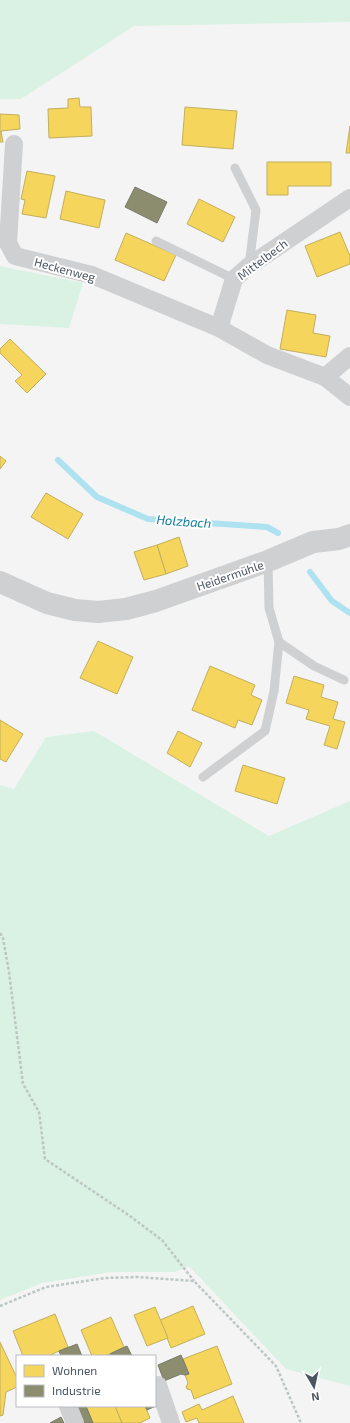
<svg xmlns="http://www.w3.org/2000/svg" width="350" height="1423" font-family="'Exo 2',sans-serif">
	<style>
		.green { fill: #d9f2e3 }
		.homes { fill: #f6d55c; stroke: #c2af5e }
		.industry { fill: #8c8c6e; stroke: #787c6a }
		.lines { fill: none; stroke-linecap: round; stroke-linejoin: round }
		.stream { stroke: #aee2f0; stroke-width: 6 }
		.path { stroke: #bcc7c4; stroke-width: 2.5; stroke-dasharray: 3 2; stroke-linecap: butt }
		.service { stroke: #ced0d2; stroke-width: 9 }
		.minor { stroke: #ced0d2; stroke-width: 18 }
		.tertiary { stroke: #ced0d2; stroke-width: 22 }
		.labels { text-anchor: middle; dominant-baseline: central; stroke-width: 4; stroke-linejoin: round; paint-order: stroke }
		.street-label { font-size: 12px; fill: #4a5661; stroke: #fff }
		.water-label { font-size: 13px; font-style: italic; fill: #0c7c9b; stroke: #fff }
	</style>
	<rect width="100%" height="100%" fill="#f4f4f4"/>
	<g class="green">
		<path d="M0 0H350V22L134 26 21 99H0Z"/>
		<path d="M0 266 83 283 69 328 0 324Z"/>
		<path d="M94 731 269 836 350 801V1386L286 1369 189 1266 175 1272H111L42 1283 0 1300V785L14 789 46 737Z"/>
	</g>
	<g class="homes">
		<path d="M79 98 80 107H91L92 136 49 138 48 109 68 108V99Z"/>
		<path d="M185 107 237 111 233 149 182 145Z"/>
		<path d="M0 114 19 115 20 129 1 131 3 142H0Z"/>
		<path d="M350 126V153H346Z"/>
		<path d="M267 162H331V186H288V195H267Z"/>
		<path d="M27 171 55 176 46 218 22 214 25 200 21 199Z"/>
		<path d="M66 191 105 200 99 228 60 219Z"/>
		<path d="M199 199 235 217 223 242 187 224Z"/>
		<path d="M340 232 350 256V264L317 277 305 246Z"/>
		<path d="M126 233 176 255 164 281 115 260Z"/>
		<path d="M287 310 316 315 313 333 330 336 326 357 280 349Z"/>
		<path d="M10 339 46 374 27 393 15 381 22 375 0 353V349Z"/>
		<path d="M0 456 6 461 0 469Z"/>
		<path d="M46 493 83 514 68 539 31 517Z"/>
		<path d="M179 537 188 566 166 574 157 545Z"/>
		<path d="M157 545 166 574 144 580 134 552Z"/>
		<path d="M98 641 133 657 117 694 80 678Z"/>
		<path d="M210 666 255 685 251 695 262 700 252 725 238 720 235 728 192 710Z"/>
		<path d="M294 676 324 685 321 697 338 702 333 719 345 722 337 749 324 745 330 726 306 719 309 710 286 703Z"/>
		<path d="M0 720 23 734 6 762 0 759Z"/>
		<path d="M178 731 202 743 190 767 167 753Z"/>
		<path d="M243 765 285 778 277 804 235 791Z"/>
		<path d="M193 1306 205 1334 171 1348 160 1320Z"/>
		<path d="M155 1307 168 1338 147 1346 134 1315Z"/>
		<path d="M55 1314 68 1347 48 1356H23L13 1331Z"/>
		<path d="M111 1317 124 1347 105 1356H92L81 1330Z"/>
		<path d="M0 1342 17 1378V1387L6 1392 3 1415 0 1416Z"/>
		<path d="M217 1346 232 1384 194 1399 191 1390 187 1389 186 1387 188 1383 185 1375 189 1374 183 1359Z"/>
		<path d="M233 1396 244 1423H199L197 1418 186 1422 182 1412 199 1404 202 1410Z"/>
		<path d="M89 1406H115L122 1423H93L86 1407Z"/>
		<path d="M115 1406H145L150 1418 140 1423H122Z"/>
	</g>
	<g class="industry">
		<path d="M135 187 167 202 157 223 125 207Z"/>
		<path d="M77 1344 82 1356H61L59 1351Z"/>
		<path d="M127 1346 132 1356H111L110 1354Z"/>
		<path d="M181 1355 189 1374 185 1375 181 1374 164 1381 158 1365Z"/>
		<path d="M155 1399 158 1405 147 1410 145 1406H155Z"/>
		<path d="M80 1406H86L93 1423H84L77 1407Z"/>
		<path d="M61 1417 64 1423H50Z"/>
	</g>
	<g class="lines">
		<g class="stream">
			<path d="M58 460 97 497 148 519 267 527 278 533"/>
			<path d="M310 572 332 601 350 613"/>
		</g>
		<g class="path">
			<path d="M0 933 3 938 9 972 23 1084 39 1112 45 1159 127 1214 162 1240 194 1281"/>
			<path d="M0 1306 46 1287 105 1278 137 1277 194 1281 276 1366 301 1423"/>
		</g>
		<g class="service">
			<path d="M235 168 256 210 249 266"/>
			<path d="M156 241 234 279"/>
			<path d="M279 642 314 666 344 680"/>
			<path d="M203 777 265 731 274 691 279 642 269 608 268 561"/>
		</g>
		<g class="minor">
			<path d="M14 144 8 243 15 256 92 275 219 328 267 355 325 377 350 356"/>
			<path d="M219 328 234 279 249 266 350 198"/>
			<path d="M325 377 350 397"/>
			<path d="M158 1385 171 1423"/>
			<path d="M68 1406 75 1423"/>
		</g>
		<path class="tertiary" d="M0 582 47 603 75 610 98 612 126 609 156 601 268 561 313 542 339 539 350 535"/>
	</g>
	<g class="labels">
		<g class="street-label">
			<text transform="translate(262 259) rotate(-37)">Mittelbech</text>
			<text transform="translate(65 269) rotate(15)">Heckenweg</text>
			<text transform="translate(230 575) rotate(-19)">Heidermühle</text>
		</g>
		<g class="water-label">
			<text transform="translate(184 521) rotate(4)">Holzbach</text>
		</g>
	</g>
	<rect x="16" y="1355" width="140" height="52" fill="#ffffff" stroke="#b7bbc0"/>
	<rect x="24" y="1365" width="20" height="12" fill="#f6d55c" stroke="#b7bbc0"/>
	<text x="52" y="1375" font-size="12" fill="#4a5661">Wohnen</text>
	<rect x="24" y="1385" width="20" height="12" fill="#8c8c6e" stroke="#b7bbc0"/>
	<text x="52" y="1395" font-size="12" fill="#4a5661">Industrie</text>
	<g transform="translate(314 1387) rotate(171)" stroke="#ffffff" stroke-width="3" paint-order="stroke">
	<path d="M0-3L7 15L0 10L-7 15Z" fill="#4a5661"/>
	<text y="-6" font-size="11" font-weight="bold" text-anchor="middle" fill="#4a5661">N</text>
	</g>
</svg>
